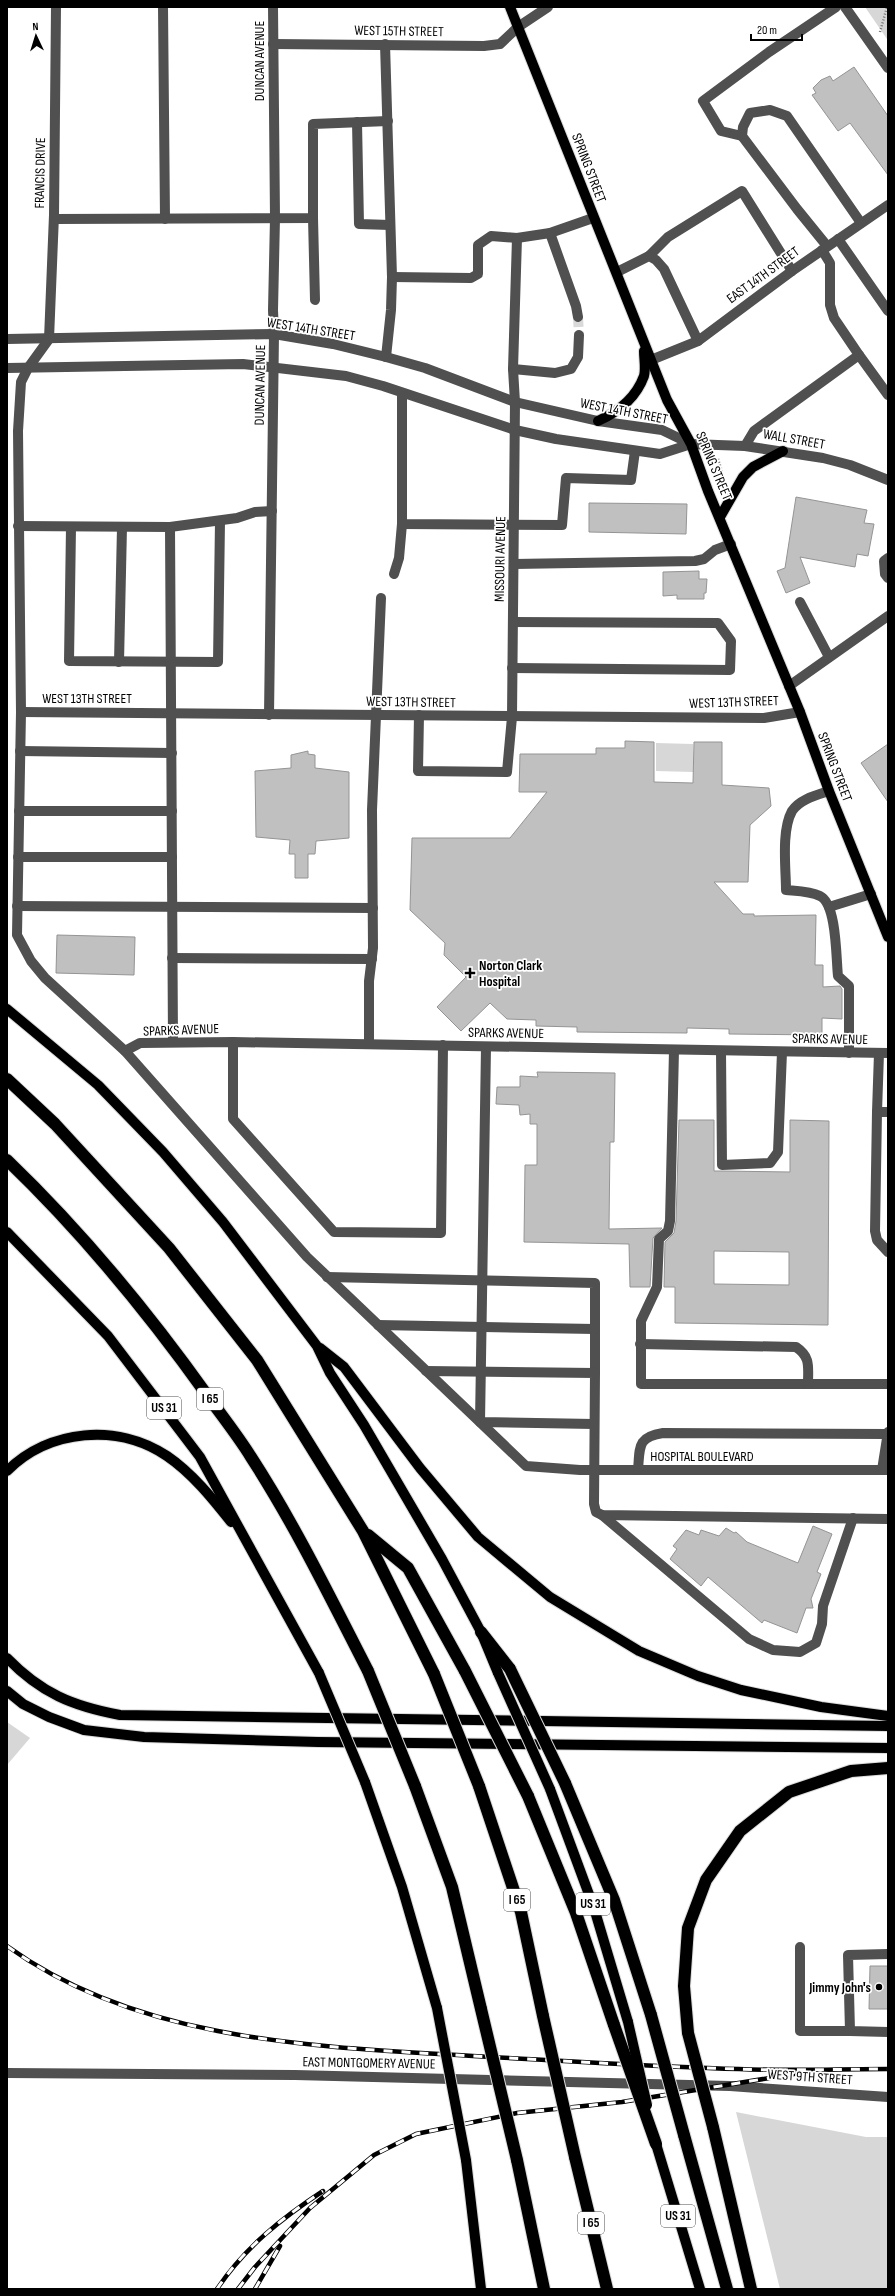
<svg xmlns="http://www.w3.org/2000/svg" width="895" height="2296" font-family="'Sofia Sans Condensed',sans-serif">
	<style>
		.green { fill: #d7d7d7 }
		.building { fill: #c0c0c0; stroke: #949494; fill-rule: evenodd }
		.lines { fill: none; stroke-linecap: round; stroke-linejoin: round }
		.minor-tunnel { stroke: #d9d9d9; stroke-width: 10; stroke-dasharray: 10 5; stroke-linecap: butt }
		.major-casing { stroke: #dbdbdb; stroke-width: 12 }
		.highway-casing { stroke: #dbdbdb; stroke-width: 14 }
		.path { stroke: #727272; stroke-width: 2.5; stroke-dasharray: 1 2; stroke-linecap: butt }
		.minor { stroke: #505050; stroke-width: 10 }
		.major { stroke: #000; stroke-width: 10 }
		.highway { stroke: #000; stroke-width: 12 }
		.rail-casing { stroke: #000; stroke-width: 4.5 }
		.rail { stroke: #fff; stroke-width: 3; stroke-dasharray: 9; stroke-linecap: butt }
		.major-bridge-casing { stroke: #dbdbdb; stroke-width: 12; stroke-linecap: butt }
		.highway-bridge-casing { stroke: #dbdbdb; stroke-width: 14; stroke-linecap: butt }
		.major-bridge { stroke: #000; stroke-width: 10 }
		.highway-bridge { stroke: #000; stroke-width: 12 }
		.poi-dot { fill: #000; stroke: #fff; stroke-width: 1.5 }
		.labels { text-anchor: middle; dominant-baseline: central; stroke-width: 3.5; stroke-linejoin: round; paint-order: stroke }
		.shield { fill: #fff; stroke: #4c4c4c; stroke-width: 1 }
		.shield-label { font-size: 13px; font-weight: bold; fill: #000 }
		.street-label { font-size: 14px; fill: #000; stroke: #fff }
		.poi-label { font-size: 14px; font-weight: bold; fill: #000; stroke: #fff; text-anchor: start }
	</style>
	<rect width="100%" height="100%" fill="#fff"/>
	<g class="green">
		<path d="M865 7H888V38L887 39Z"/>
		<path d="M656 743 693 744V772L656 771Z"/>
		<path d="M7 1722 30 1738 7 1765Z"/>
		<path d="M736 2112 866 2137H888V2289H780Z"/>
	</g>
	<g class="building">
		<path d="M854 67 888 116V175L850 123 838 131 812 95 816 93 813 88 821 80 830 76 833 81Z"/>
		<path d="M796 497 867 510 864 523 874 524 868 556 857 554 855 567 800 557 810 583 786 593 777 571 785 568Z"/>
		<path d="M589 503 687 504 686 534 589 532Z"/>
		<path d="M699 571V579H707L706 593H704V599H677V595L663 596V572Z"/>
		<path d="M625 741 654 742V782L693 783 694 742H722V785L769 788 771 806 750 825 748 882H714L743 914H754V916L816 915 815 965H823V987L840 986 842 989V1019L822 1018V1035L729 1034V1029L687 1028V1033L577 1032V1027L536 1026V1020L507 1019 490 1003 461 1031 437 1007 466 977 444 955 445 943 410 910 412 838H510L547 792H519L520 754H596V748H625Z"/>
		<path d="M888 744V802L861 763Z"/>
		<path d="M308 751V754L315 755V768L349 772V838L316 841 315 854H308V878H295V854H289L290 840 256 837 255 771 291 768V755Z"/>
		<path d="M57 935 135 937 134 975 56 973Z"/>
		<path d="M537 1072 615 1073 614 1142H610L609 1229 662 1228 653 1238 650 1287H630L629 1244 524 1242 525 1165H537V1124H530V1114L520 1115 519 1105 496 1104 497 1087H520V1076L538 1077Z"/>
		<path d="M679 1120H714V1171H722L790 1172V1120L829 1121 828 1325 675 1323V1287H664L665 1242 674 1233 676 1221ZM714 1251 789 1252V1285L714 1284Z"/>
		<path d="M813 1526 832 1534 817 1572 821 1574 811 1599 813 1608H806L797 1633 764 1620 762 1623 708 1577 701 1586 670 1559 677 1549 673 1546 686 1530 699 1535 701 1530 719 1536 726 1528 734 1533 736 1532 747 1542 798 1563Z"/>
		<path d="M870 1966H888V2009H869Z"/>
	</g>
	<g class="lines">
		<path class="minor-tunnel" d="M578 317 579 335"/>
		<g class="major-casing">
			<g id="major">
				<path d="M510 7 667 400 691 444 708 491 800 712 829 791 888 937"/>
				<path d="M598 421C618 412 636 398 644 376 646 369 644 359 644 351"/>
				<path d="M720 517 743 477 753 467 783 451"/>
				<path d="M7 1009 98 1085 163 1152 223 1222 317 1346 330 1373 364 1425 442 1559 481 1632 498 1673"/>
				<path d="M7 1232 108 1336 200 1457 319 1673"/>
				<path d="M320 1348 344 1367 420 1468 478 1537 550 1597 639 1651 698 1676 741 1690 821 1707 888 1716"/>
				<path d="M7 1471C49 1429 118 1423 167 1456 192 1473 213 1499 231 1522"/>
				<path d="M7 1658C41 1693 72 1706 120 1715L888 1726"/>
				<path d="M7 1691 23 1704 49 1717 84 1730 144 1737 318 1742 888 1748"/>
				<path d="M365 1782 402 1887 437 2008"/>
				<path d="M550 1789 594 1908 628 2022"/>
				<path d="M656 2144 700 2289"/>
				<path d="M466 2160 481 2289"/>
			</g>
		</g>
		<g class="highway-casing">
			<g id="highway">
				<path d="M7 1079 55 1124 169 1248 257 1360 363 1531 434 1674"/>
				<path d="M7 1160C82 1232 147 1311 207 1395 222 1416 238 1436 251 1457 295 1525 331 1599 368 1671"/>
				<path d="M368 1535 408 1568 465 1671"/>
				<path d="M481 1632 510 1669"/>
				<path d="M565 1783 614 1900 651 2015"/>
				<path d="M415 1786 452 1887 481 2009"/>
				<path d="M479 1786 521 1912 543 2016"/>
				<path d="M528 1796 576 1913 614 2025"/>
				<path d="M688 2033 684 1986 688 1928 706 1880 740 1831 789 1792 851 1771 888 1768"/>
				<path d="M713 2127 751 2289"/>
				<path d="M684 2135 727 2289"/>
				<path d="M575 2157 607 2289"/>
				<path d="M517 2160 544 2289"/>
			</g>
		</g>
		<g class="path">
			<path d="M880 32 887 7"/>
			<path d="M718 459 725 481"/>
		</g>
		<g class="minor">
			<path d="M163 7 165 219"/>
			<path d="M845 7 888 68"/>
			<path d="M273 44 484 46 500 44 518 27 548 7"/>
			<path d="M385 44 392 277 391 310 386 357"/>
			<path d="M357 122 359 224 390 225"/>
			<path d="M742 136 721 131 703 101 769 52 836 7"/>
			<path d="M313 218 315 300"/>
			<path d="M54 219 313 218V124L388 121"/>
			<path d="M550 233 576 306 578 317"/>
			<path d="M838 239 888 311"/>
			<path d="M827 246 797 209 742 136 743 127 750 113 770 110 787 116 861 223"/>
			<path d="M822 250 830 263V305L834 318 859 355"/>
			<path d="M649 256 668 237 742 191 792 271"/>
			<path d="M617 272 649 256 656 260 664 269 698 341"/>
			<path d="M392 277 471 278 478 274V245L491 236 517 238 550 233 593 218"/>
			<path d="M7 339 274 334 333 344 386 357 425 368 515 402 598 421 662 430 691 444"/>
			<path d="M49 339 28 368 21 382 18 431 21 712 17 935 31 961 45 978 125 1051 307 1257 526 1466 580 1470H888"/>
			<path d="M49 339 54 215 56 7"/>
			<path d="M651 360 698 341 792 271 888 205"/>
			<path d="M7 368 243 364 346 376 383 386 515 430 556 439 660 454 691 444 745 446 823 458 850 465 888 480"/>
			<path d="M513 369 555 373 571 369 578 357 579 335"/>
			<path d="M402 393V524L562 525 566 478 631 480 635 451"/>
			<path d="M745 446 754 431 859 355 888 395"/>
			<path d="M18 526 170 527 237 518 255 512 272 511"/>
			<path d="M71 527 69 661 218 662 220 521"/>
			<path d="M170 527 173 1042"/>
			<path d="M888 558 884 561 885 574 888 578"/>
			<path d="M514 564 695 561 704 559 715 550 731 544"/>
			<path d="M394 574 399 558 402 524"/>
			<path d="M800 602 829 657"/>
			<path d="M119 662 122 527"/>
			<path d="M512 668 730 670 731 641 718 623 513 622"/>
			<path d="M789 686 888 616"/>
			<path d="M21 712 764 718 800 712"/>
			<path d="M269 715 274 334 273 310 275 218 273 7"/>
			<path d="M419 715 418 771 507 772 512 717 515 402 513 369 517 238"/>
			<path d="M20 751 172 753"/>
			<path d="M829 791C817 795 800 799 792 811 781 831 786 869 786 890 797 891 810 891 820 896 837 904 836 959 838 976L849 986V1053"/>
			<path d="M19 811H172"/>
			<path d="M18 857H172"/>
			<path d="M17 906 373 908"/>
			<path d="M829 907 871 894"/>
			<path d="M172 958 372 959"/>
			<path d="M233 1042V1119L334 1232 441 1233 443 1045"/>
			<path d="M369 1043V981L373 948 372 810 381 598"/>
			<path d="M486 1047 480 1422 594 1424"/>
			<path d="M674 1050 670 1221 668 1231 659 1239 657 1287 641 1321V1384H888"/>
			<path d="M125 1051 140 1043 233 1042 888 1053"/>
			<path d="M721 1051 722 1165 770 1163 778 1152 782 1052"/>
			<path d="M879 1053 877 1112H888"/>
			<path d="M877 1112 875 1231 877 1240 888 1252"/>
			<path d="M327 1277 595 1283V1373"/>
			<path d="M378 1325 595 1329"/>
			<path d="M640 1344 796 1347C811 1357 808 1367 808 1384"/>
			<path d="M426 1371 595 1373 594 1504 596 1512 602 1515 888 1519"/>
			<path d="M638 1470C640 1447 637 1437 663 1433L888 1434"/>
			<path d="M882 1470 888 1432"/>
			<path d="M602 1515 749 1639 773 1650 800 1652 816 1643 822 1624 823 1606 853 1518"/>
			<path d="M800 1947V2031H850"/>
			<path d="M888 1954 848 1955 850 2031 888 2032"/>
			<path d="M7 2073 295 2075 730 2086 888 2097"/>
		</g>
		<use href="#major" class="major"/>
		<use href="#highway" class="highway"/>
		<g class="rail-casing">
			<g id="rail">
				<path d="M7 1946C144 2045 327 2047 490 2057 573 2061 656 2067 739 2069 788 2071 838 2069 888 2069"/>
				<path d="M217 2289C245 2247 282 2218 323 2191"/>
				<path d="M238 2289 255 2267 310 2208 374 2155 416 2134 517 2113 622 2102 794 2074"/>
				<path d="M255 2289 280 2246"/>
			</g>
		</g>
		<use href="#rail" class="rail"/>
		<g class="major-bridge-casing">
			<g id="major-bridge">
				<path d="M319 1673 365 1782"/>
				<path d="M498 1673 550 1789"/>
				<path d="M437 2008 466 2160"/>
				<path d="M628 2022 647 2105"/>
			</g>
		</g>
		<g class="highway-bridge-casing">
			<g id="highway-bridge">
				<path d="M510 1669 565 1783"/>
				<path d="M368 1671 415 1786"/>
				<path d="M465 1671 528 1796"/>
				<path d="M434 1674 479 1786"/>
				<path d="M481 2009 517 2160"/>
				<path d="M651 2015 684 2135"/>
				<path d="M543 2016 575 2157"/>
				<path d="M614 2025 656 2144"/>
				<path d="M688 2033 713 2127"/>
			</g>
		</g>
		<use href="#major-bridge" class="major-bridge"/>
		<use href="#highway-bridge" class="highway-bridge"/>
	</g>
	<g class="poi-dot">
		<path d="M468 967h4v4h4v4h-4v4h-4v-4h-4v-4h4z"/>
		<circle cx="879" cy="1987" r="4"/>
	</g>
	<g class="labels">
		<g class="shield">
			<rect x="197" y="1388" width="26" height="22" rx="3"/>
			<rect x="147" y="1397" width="34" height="22" rx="3"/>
			<rect x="504" y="1889" width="26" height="22" rx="3"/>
			<rect x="576" y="1893" width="34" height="22" rx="3"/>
			<rect x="661" y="2205" width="34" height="22" rx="3"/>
			<rect x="578" y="2212" width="26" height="22" rx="3"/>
		</g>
		<g class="shield-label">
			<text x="210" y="1399">I 65</text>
			<text x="164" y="1408">US 31</text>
			<text x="517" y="1900">I 65</text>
			<text x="593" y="1904">US 31</text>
			<text x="678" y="2216">US 31</text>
			<text x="591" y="2223">I 65</text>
		</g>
		<g class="street-label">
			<text transform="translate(399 31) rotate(1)">WEST 15TH STREET</text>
			<text transform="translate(259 61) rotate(-90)">DUNCAN AVENUE</text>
			<text transform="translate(589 168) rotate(69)">SPRING STREET</text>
			<text transform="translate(40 173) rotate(-89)">FRANCIS DRIVE</text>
			<text transform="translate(763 275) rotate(-36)">EAST 14TH STREET</text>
			<text transform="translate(311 329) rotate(9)">WEST 14TH STREET</text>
			<text transform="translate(260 385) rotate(-89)">DUNCAN AVENUE</text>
			<text transform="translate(624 411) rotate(11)">WEST 14TH STREET</text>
			<text transform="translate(794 439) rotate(10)">WALL STREET</text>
			<text transform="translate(714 466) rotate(67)">SPRING STREET</text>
			<text transform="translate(500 559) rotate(-89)">MISSOURI AVENUE</text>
			<text x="87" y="698">WEST 13TH STREET</text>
			<text transform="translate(411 702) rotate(1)">WEST 13TH STREET</text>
			<text transform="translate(734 702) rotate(-2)">WEST 13TH STREET</text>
			<text transform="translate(835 767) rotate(69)">SPRING STREET</text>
			<text transform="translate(181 1030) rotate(-2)">SPARKS AVENUE</text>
			<text transform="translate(506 1033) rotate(1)">SPARKS AVENUE</text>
			<text transform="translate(830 1039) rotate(1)">SPARKS AVENUE</text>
			<text x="702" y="1456">HOSPITAL BOULEVARD</text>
			<text transform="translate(369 2063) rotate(1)">EAST MONTGOMERY AVENUE</text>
			<text transform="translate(810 2077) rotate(4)">WEST 9TH STREET</text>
		</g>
		<g class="poi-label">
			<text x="479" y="965">Norton Clark<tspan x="479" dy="16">Hospital</tspan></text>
			<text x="871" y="1987" text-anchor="end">Jimmy John's</text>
		</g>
	</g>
	<rect width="895" height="2296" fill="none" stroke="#000000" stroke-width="16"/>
	<g transform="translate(36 36) rotate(356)" stroke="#ffffff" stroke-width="3" paint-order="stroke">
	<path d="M0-3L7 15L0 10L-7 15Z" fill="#000000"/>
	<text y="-6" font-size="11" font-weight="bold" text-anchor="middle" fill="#000000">N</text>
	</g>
	<path d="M751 34v6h51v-6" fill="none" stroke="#000000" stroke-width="2"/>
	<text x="757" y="34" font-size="12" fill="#000000" stroke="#ffffff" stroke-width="3" paint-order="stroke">20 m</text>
</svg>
